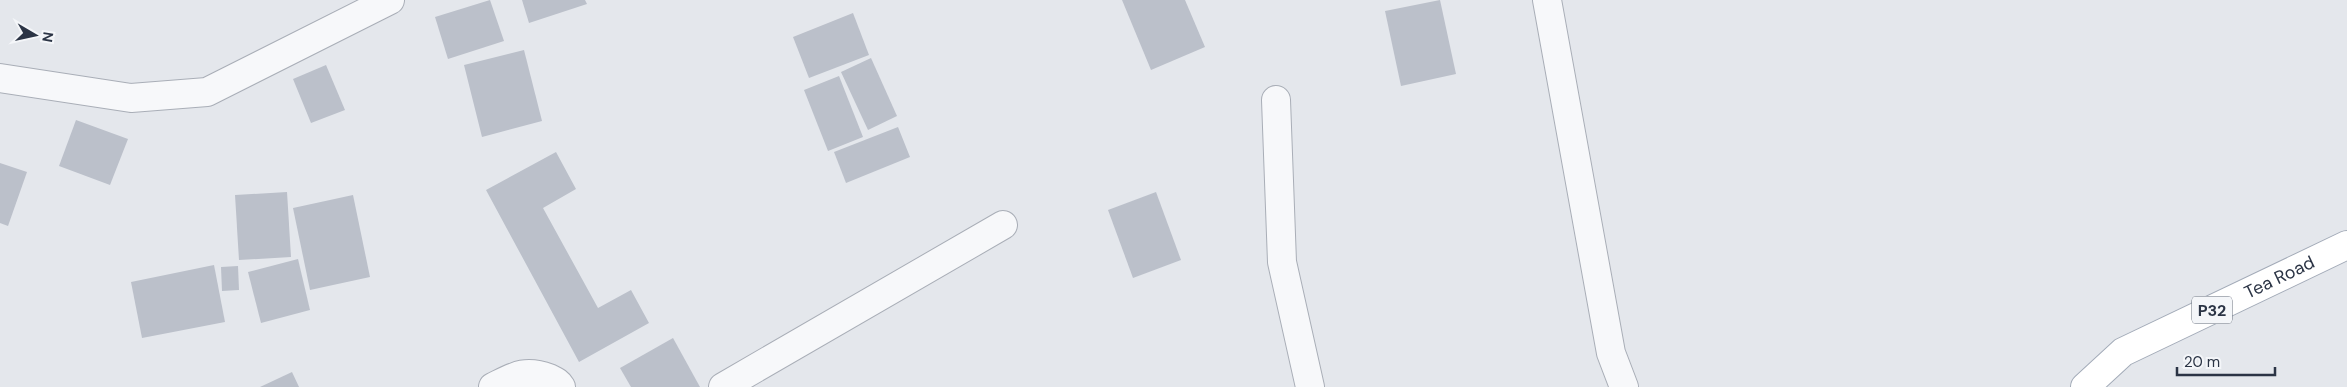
<svg xmlns="http://www.w3.org/2000/svg" width="2347" height="387" font-family="'DM Sans',sans-serif">
	<style>
		.building { fill: #bbc0ca }
		.lines { fill: none; stroke-linecap: round; stroke-linejoin: round }
		.street-casing { stroke: #a9aeb7; stroke-width: 30 }
		.primary-casing { stroke: #a3abb8; stroke-width: 30 }
		.street { stroke: #f7f8fa; stroke-width: 28 }
		.primary { stroke: #fff; stroke-width: 28 }
		.labels { text-anchor: middle; dominant-baseline: central; stroke-width: 4; stroke-linejoin: round; paint-order: stroke }
		.shield { fill: #f4f6f9; stroke: #676e7b; stroke-width: 1 }
		.shield-label { font-size: 16px; font-weight: bold; fill: #2b3445 }
		.street-label { font-size: 18px; fill: #2b3445; stroke: #f4f6f9 }
	</style>
	<rect width="100%" height="100%" fill="#e4e7ec"/>
	<g class="building">
		<path d="M490 0 504 41 448 59 435 17Z"/>
		<path d="M522 0H585L587 4 529 23Z"/>
		<path d="M1122 0H1185L1205 47 1151 70Z"/>
		<path d="M1440 0 1456 74 1401 86 1385 11Z"/>
		<path d="M853 13 869 55 809 78 793 37Z"/>
		<path d="M524 50 542 121 482 137 464 65Z"/>
		<path d="M871 58 897 116 868 130 841 72Z"/>
		<path d="M326 65 345 110 311 123 293 79Z"/>
		<path d="M839 76 863 137 828 151 804 90Z"/>
		<path d="M76 120 128 139 110 185 59 166Z"/>
		<path d="M898 127 910 157 846 183 834 152Z"/>
		<path d="M556 152 576 189 543 208 598 308 631 290 649 323 579 362 486 190Z"/>
		<path d="M0 163 27 172 8 226 0 223Z"/>
		<path d="M287 192 291 257 239 260 235 195Z"/>
		<path d="M1156 192 1181 260 1133 278 1108 210Z"/>
		<path d="M353 195 370 277 310 290 293 208Z"/>
		<path d="M298 259 310 310 261 323 248 272Z"/>
		<path d="M214 265 225 322 142 338 131 282Z"/>
		<path d="M238 266 239 290 222 291 221 267Z"/>
		<path d="M673 338 700 387H631L620 368Z"/>
		<path d="M292 372 299 387H260Z"/>
	</g>
	<g class="lines">
		<g class="street-casing">
			<g id="street">
				<path d="M1547 0 1611 353 1624 387"/>
				<path d="M0 78 131 98 207 92 390 0"/>
				<path d="M1276 100 1282 262 1310 387"/>
				<path d="M493 387C515 376 525 369 549 378 555 381 558 382 561 387"/>
				<path d="M723 387 1003 225"/>
			</g>
		</g>
		<g class="primary-casing">
			<g id="primary">
				<path id="s1" d="M2085 387 2123 352 2347 245"/>
			</g>
		</g>
		<use href="#street" class="street"/>
		<use href="#primary" class="primary"/>
	</g>
	<g class="labels">
		<rect class="shield" x="2192" y="296.5" width="40" height="27" rx="4"/>
		<g class="shield-label">
			<text x="2212" y="310">P32</text>
		</g>
		<g class="street-label">
			<text stroke="none"><textPath href="#s1" startOffset="225">Tea Road</textPath></text>
		</g>
	</g>
	<g transform="translate(35 35) rotate(99)" stroke="#f4f6f9" stroke-width="4" paint-order="stroke">
	<path d="M0-4L9 19L0 12L-9 19Z" fill="#2b3445"/>
	<text y="-8" font-size="14" font-weight="bold" text-anchor="middle" fill="#2b3445">N</text>
	</g>
	<path d="M2177 367v8h98v-8" fill="none" stroke="#2b3445" stroke-width="2.5"/>
	<text x="2184" y="367" font-size="15" fill="#2b3445" stroke="#f4f6f9" stroke-width="4" paint-order="stroke">20 m</text>
</svg>
